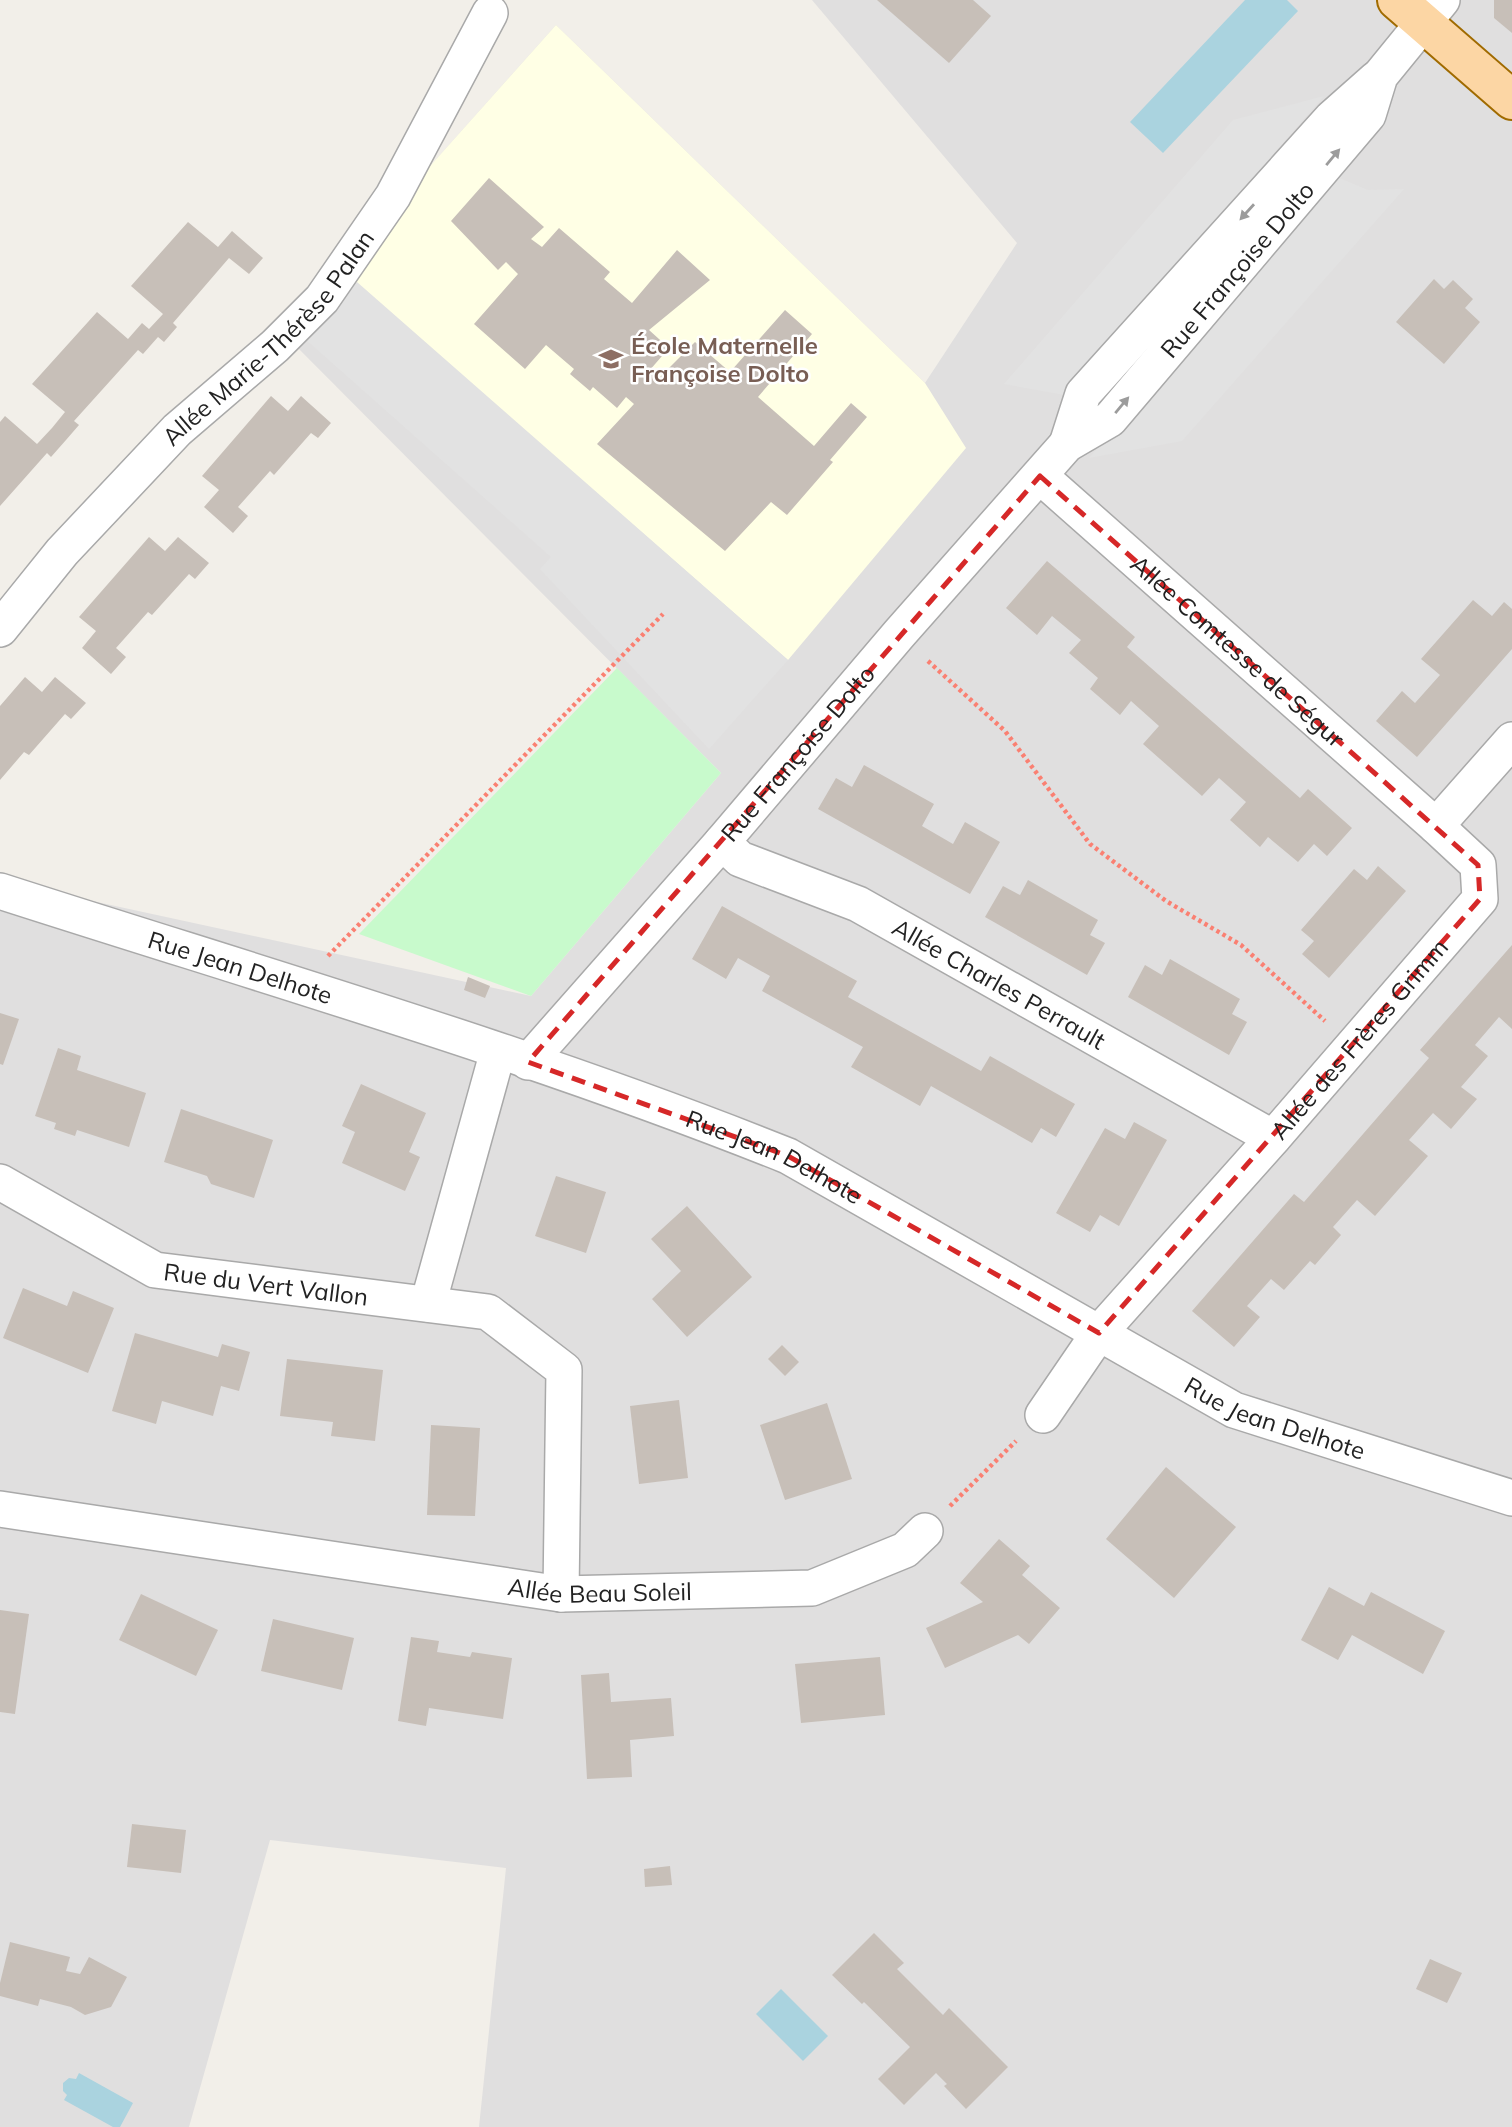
<svg xmlns="http://www.w3.org/2000/svg" width="1512" height="2127" font-family="Mulish,sans-serif">
	<style>
		.residential { fill: #e0dfdf }
		.education { fill: #ffffe5 }
		.park { fill: #c8facc }
		.parking { fill: #e2e2e2 }
		.water { fill: #aad3df }
		.building { fill: #c7bfb8 }
		.lines { fill: none; stroke-linecap: round; stroke-linejoin: round }
		.street-casing { stroke: #a9a9a9; stroke-width: 38 }
		.primary-casing { stroke: #a06b00; stroke-width: 42 }
		.path { stroke: #fa8072; stroke-width: 4.5; stroke-dasharray: 3.5 3.5; stroke-linecap: butt }
		.street { stroke: #fff; stroke-width: 35 }
		.primary { stroke: #fcd6a4; stroke-width: 38 }
		.oneway { fill: #9c9c9c }
		.marked { fill: none; stroke: #d62828; stroke-width: 5; stroke-dasharray: 14 9; stroke-linejoin: round }
		.labels { text-anchor: middle; dominant-baseline: central; stroke-width: 5; stroke-linejoin: round; paint-order: stroke }
		.street-label { font-size: 24px; fill: #222; stroke: #fff }
		.education-label { font-size: 24px; font-weight: bold; fill: #785e54; stroke: #fff; text-anchor: start }
	</style>
	<rect width="100%" height="100%" fill="#f2efe9"/>
	<path class="residential" d="M812 0H1512V2127H479L506 1868 270 1840 189 2127H0V881L531 996 721 773 282 332 556 25 925 383 1017 243Z"/>
	<path class="education" d="M556 25 925 383 966 448 788 660 339 268Z"/>
	<path class="park" d="M617 668 721 773 531 996 359 934Z"/>
	<g class="parking">
		<path d="M1324 96 1064 395 1004 384 1233 120Z"/>
		<path d="M1335 176 1368 190 1404 189 1182 441 1089 458Z"/>
		<path d="M357 282 788 660 709 749 540 569 551 557 304 338Z"/>
	</g>
	<g class="water">
		<path d="M1245 0H1287L1298 11 1163 153 1130 122Z"/>
		<path d="M781 1989 828 2036 803 2061 756 2014Z"/>
		<path d="M79 2073 133 2103 120 2127H113L64 2100 67 2095 63 2091V2083L69 2078 76 2079Z"/>
	</g>
	<g class="building">
		<path d="M877 0H973L991 16 949 63Z"/>
		<path d="M1494 0H1512V33L1494 18Z"/>
		<path d="M489 178 544 227 531 239 542 247 559 228 610 272 604 279 632 303 677 250 710 280 649 330 669 348 649 371 658 379 695 342 730 372 785 310 812 334 758 397 814 446 851 403 867 417 830 460 833 462 787 515 771 502 725 551 597 444 634 404 626 397 617 408 593 387 590 391 570 374 574 369 546 345 525 369 474 324 518 274 506 262 498 270 451 221Z"/>
		<path d="M188 222 218 247 232 231 263 258 249 274 229 258 173 323 177 327 164 342 158 337 143 354 138 350 74 421 79 425 66 440 51 457 47 453 0 506V422L5 416 37 444 52 428 65 412 32 384 97 312 128 339 142 323 149 329 163 314 131 286Z"/>
		<path d="M1434 279 1444 289 1453 280 1473 299 1465 308 1480 322 1444 364 1396 322Z"/>
		<path d="M271 396 288 411 301 396 331 423 318 438 311 433 274 475 270 471 238 507 248 516 233 533 204 507 219 490 202 476Z"/>
		<path d="M149 537 165 551 178 537 209 563 195 579 189 574 152 615 148 612 116 648 126 657 111 674 82 648 96 631 79 617Z"/>
		<path d="M1047 561 1135 637 1127 647 1300 798 1308 789 1352 828 1327 856 1314 844 1298 862 1268 837 1260 847 1230 820 1246 802 1219 778 1202 796 1143 744 1159 726 1131 701 1120 715 1090 689 1098 678 1069 653 1081 640 1052 616 1037 635 1006 608Z"/>
		<path d="M1473 600 1492 616 1504 602 1512 609V649L1417 757 1376 721 1402 691 1415 703 1440 675 1421 659Z"/>
		<path d="M25 677 42 692 55 677 86 703 71 719 65 714 29 755 24 752 0 780V706Z"/>
		<path d="M864 765 934 804 922 826 953 844 965 822 1000 842 970 894 818 809 836 778 852 787Z"/>
		<path d="M1378 866 1406 891 1329 978 1302 954 1314 941 1301 930 1354 869 1367 880Z"/>
		<path d="M1028 880 1098 920 1090 935 1105 943 1087 975 985 917 1003 886 1020 895Z"/>
		<path d="M722 906 857 981 848 997 981 1071 990 1056 1075 1104 1056 1137 1041 1128 1032 1143 931 1086 920 1106 851 1067 863 1047 762 991 770 976 738 958 726 979 692 959Z"/>
		<path d="M1512 945V1029L1499 1017 1475 1045 1488 1056 1461 1087 1477 1099 1451 1129 1433 1113 1409 1140 1428 1156 1375 1216 1357 1200 1333 1227 1341 1235 1315 1265 1310 1261 1284 1290 1271 1279 1247 1306 1260 1317 1234 1347 1192 1311 1294 1194 1304 1202 1429 1058 1420 1050Z"/>
		<path d="M1170 959 1240 999 1232 1014 1247 1022 1229 1055 1128 997 1145 965 1162 975Z"/>
		<path d="M468 977 490 986 485 998 464 990Z"/>
		<path d="M0 1013 19 1019 3 1065 0 1064Z"/>
		<path d="M58 1048 81 1056 77 1070 146 1093 129 1147 77 1130 75 1136 54 1129 56 1123 35 1116Z"/>
		<path d="M361 1084 426 1113 409 1152 420 1157 405 1191 342 1163 355 1132 342 1126Z"/>
		<path d="M181 1109 273 1140 254 1198 211 1184 207 1176 164 1162Z"/>
		<path d="M1134 1122 1167 1140 1119 1226 1100 1215 1090 1232 1056 1213 1105 1128 1125 1139Z"/>
		<path d="M556 1176 606 1192 586 1253 535 1236Z"/>
		<path d="M687 1206 752 1277 687 1337 652 1299 681 1271 651 1239Z"/>
		<path d="M23 1288 67 1306 73 1291 114 1308 88 1373 3 1338Z"/>
		<path d="M135 1333 218 1357 222 1344 250 1352 239 1391 221 1386 213 1416 162 1401 156 1424 112 1411Z"/>
		<path d="M782 1345 799 1362 785 1376 768 1359Z"/>
		<path d="M287 1359 383 1370 375 1441 331 1436 333 1422 280 1416Z"/>
		<path d="M679 1400 688 1478 639 1484 630 1406Z"/>
		<path d="M827 1403 852 1479 785 1500 760 1425Z"/>
		<path d="M431 1425 480 1428 475 1516 427 1515Z"/>
		<path d="M1166 1467 1236 1527 1174 1598 1106 1539Z"/>
		<path d="M999 1539 1030 1566 1022 1575 1060 1608 1029 1644 1018 1635 945 1668 926 1628 983 1602 960 1583Z"/>
		<path d="M1329 1587 1364 1606 1371 1592 1445 1631 1423 1674 1352 1635 1338 1660 1301 1640Z"/>
		<path d="M141 1594 218 1630 196 1676 119 1640Z"/>
		<path d="M0 1610 29 1614 15 1714 0 1712Z"/>
		<path d="M273 1619 354 1638 342 1690 261 1671Z"/>
		<path d="M411 1637 439 1641 437 1652 470 1657 472 1652 512 1658 503 1719 429 1708 426 1726 398 1721Z"/>
		<path d="M880 1657 885 1715 801 1723 795 1664Z"/>
		<path d="M609 1673 611 1702 671 1698 674 1736 630 1740 632 1777 587 1779 581 1675Z"/>
		<path d="M132 1824 186 1830 181 1873 127 1867Z"/>
		<path d="M670 1866 672 1885 645 1887 644 1869Z"/>
		<path d="M874 1933 904 1963 897 1969 943 2015 949 2008 1008 2067 966 2109 944 2086 947 2084 936 2073 904 2105 878 2079 910 2047 864 2002 862 2004 832 1975Z"/>
		<path d="M10 1942 70 1957 66 1971 80 1974 89 1957 127 1977 111 2007 85 2015 71 2007 40 1999 38 2006 0 1996V1983Z"/>
		<path d="M1430 1959 1462 1973 1447 2003 1416 1989Z"/>
	</g>
	<g class="lines">
		<g class="street-casing">
			<g id="street">
				<path d="M1067 444 1083 394 1332 118 1376 79"/>
				<path id="s1" d="M1040 476 1436 826"/>
				<path id="s2" d="M0 629 62 552 177 430 275 346 322 299 393 196 490 13"/>
				<path id="s3" d="M722 842 740 859 858 904 1273 1138"/>
				<path id="s4" d="M0 891C264 976 531 1053 788 1156L1234 1410 1512 1498"/>
				<path id="s5" d="M528 1062 722 842 899 634 1067 444 1110 419 1368 115 1380 76 1442 0"/>
				<path id="s6" d="M0 1182 155 1270 488 1312 564 1370 561 1594"/>
				<path d="M428 1304 498 1051"/>
				<path id="s7" d="M1043 1415 1099 1333 1273 1138 1480 899 1478 865 1436 826 1512 740"/>
				<path id="s8" d="M0 1509 561 1594 812 1588 905 1550 925 1531"/>
			</g>
		</g>
		<g class="primary-casing">
			<path id="primary" d="M1397 0 1512 100"/>
		</g>
		<g class="path">
			<path d="M928 661 1005 731 1090 844 1166 901 1241 945 1325 1021"/>
			<path d="M328 956 663 614"/>
			<path d="M950 1506 1016 1441"/>
		</g>
		<use href="#street" class="street"/>
		<use href="#primary" class="primary"/>
	</g>
	<defs><path id="oneway-solid" d="M-6-.8H1V-3.2L6.5 0L1 3.2V.8H-6Z" transform="scale(1.75)"/></defs>
	<g class="oneway">
		<use href="#oneway-solid" transform="translate(1333 157) rotate(-50)"/>
		<use href="#oneway-solid" transform="translate(1247 212) rotate(132)"/>
		<use href="#oneway-solid" transform="translate(1122 405) rotate(-50)"/>
	</g>
	<path class="marked" d="M1040 476 1478 865 1480 899 1099 1333 788 1156 528 1062Z"/>
	<defs>
		<g id="school-bare" transform="scale(1.89)"><path d="M0-5L7-2L0 1L-7-2ZM-4 1L0 2.5L4 1V4Q0 6-4 4Z" fill="#8d6e63" stroke="#fff" stroke-width="2.5" paint-order="stroke"/></g>
	</defs>
	<g fill-rule="evenodd">
		<use href="#school-bare" x="611" y="359"/>
	</g>
	<g class="labels">
		<g class="street-label">
			<text stroke="none"><textPath href="#s5" startOffset="1066">Rue Françoise Dolto</textPath></text>
			<text stroke="none"><textPath href="#s2" startOffset="397">Allée Marie-Thérèse Palan</textPath></text>
			<text stroke="none"><textPath href="#s1" startOffset="264">Allée Comtesse de Ségur</textPath></text>
			<text stroke="none"><textPath href="#s5" startOffset="410">Rue Françoise Dolto</textPath></text>
			<text stroke="none"><textPath href="#s4" startOffset="252">Rue Jean Delhote</textPath></text>
			<text stroke="none"><textPath href="#s3" startOffset="313">Allée Charles Perrault</textPath></text>
			<text stroke="none"><textPath href="#s7" startOffset="492">Allée des Frères Grimm</textPath></text>
			<text stroke="none"><textPath href="#s4" startOffset="819">Rue Jean Delhote</textPath></text>
			<text stroke="none"><textPath href="#s6" startOffset="290">Rue du Vert Vallon</textPath></text>
			<text stroke="none"><textPath href="#s4" startOffset="1386">Rue Jean Delhote</textPath></text>
			<text stroke="none"><textPath href="#s8" startOffset="606">Allée Beau Soleil</textPath></text>
		</g>
		<g class="education-label">
			<text x="631" y="345">École Maternelle<tspan x="631" dy="28">Françoise Dolto</tspan></text>
		</g>
	</g>
</svg>
